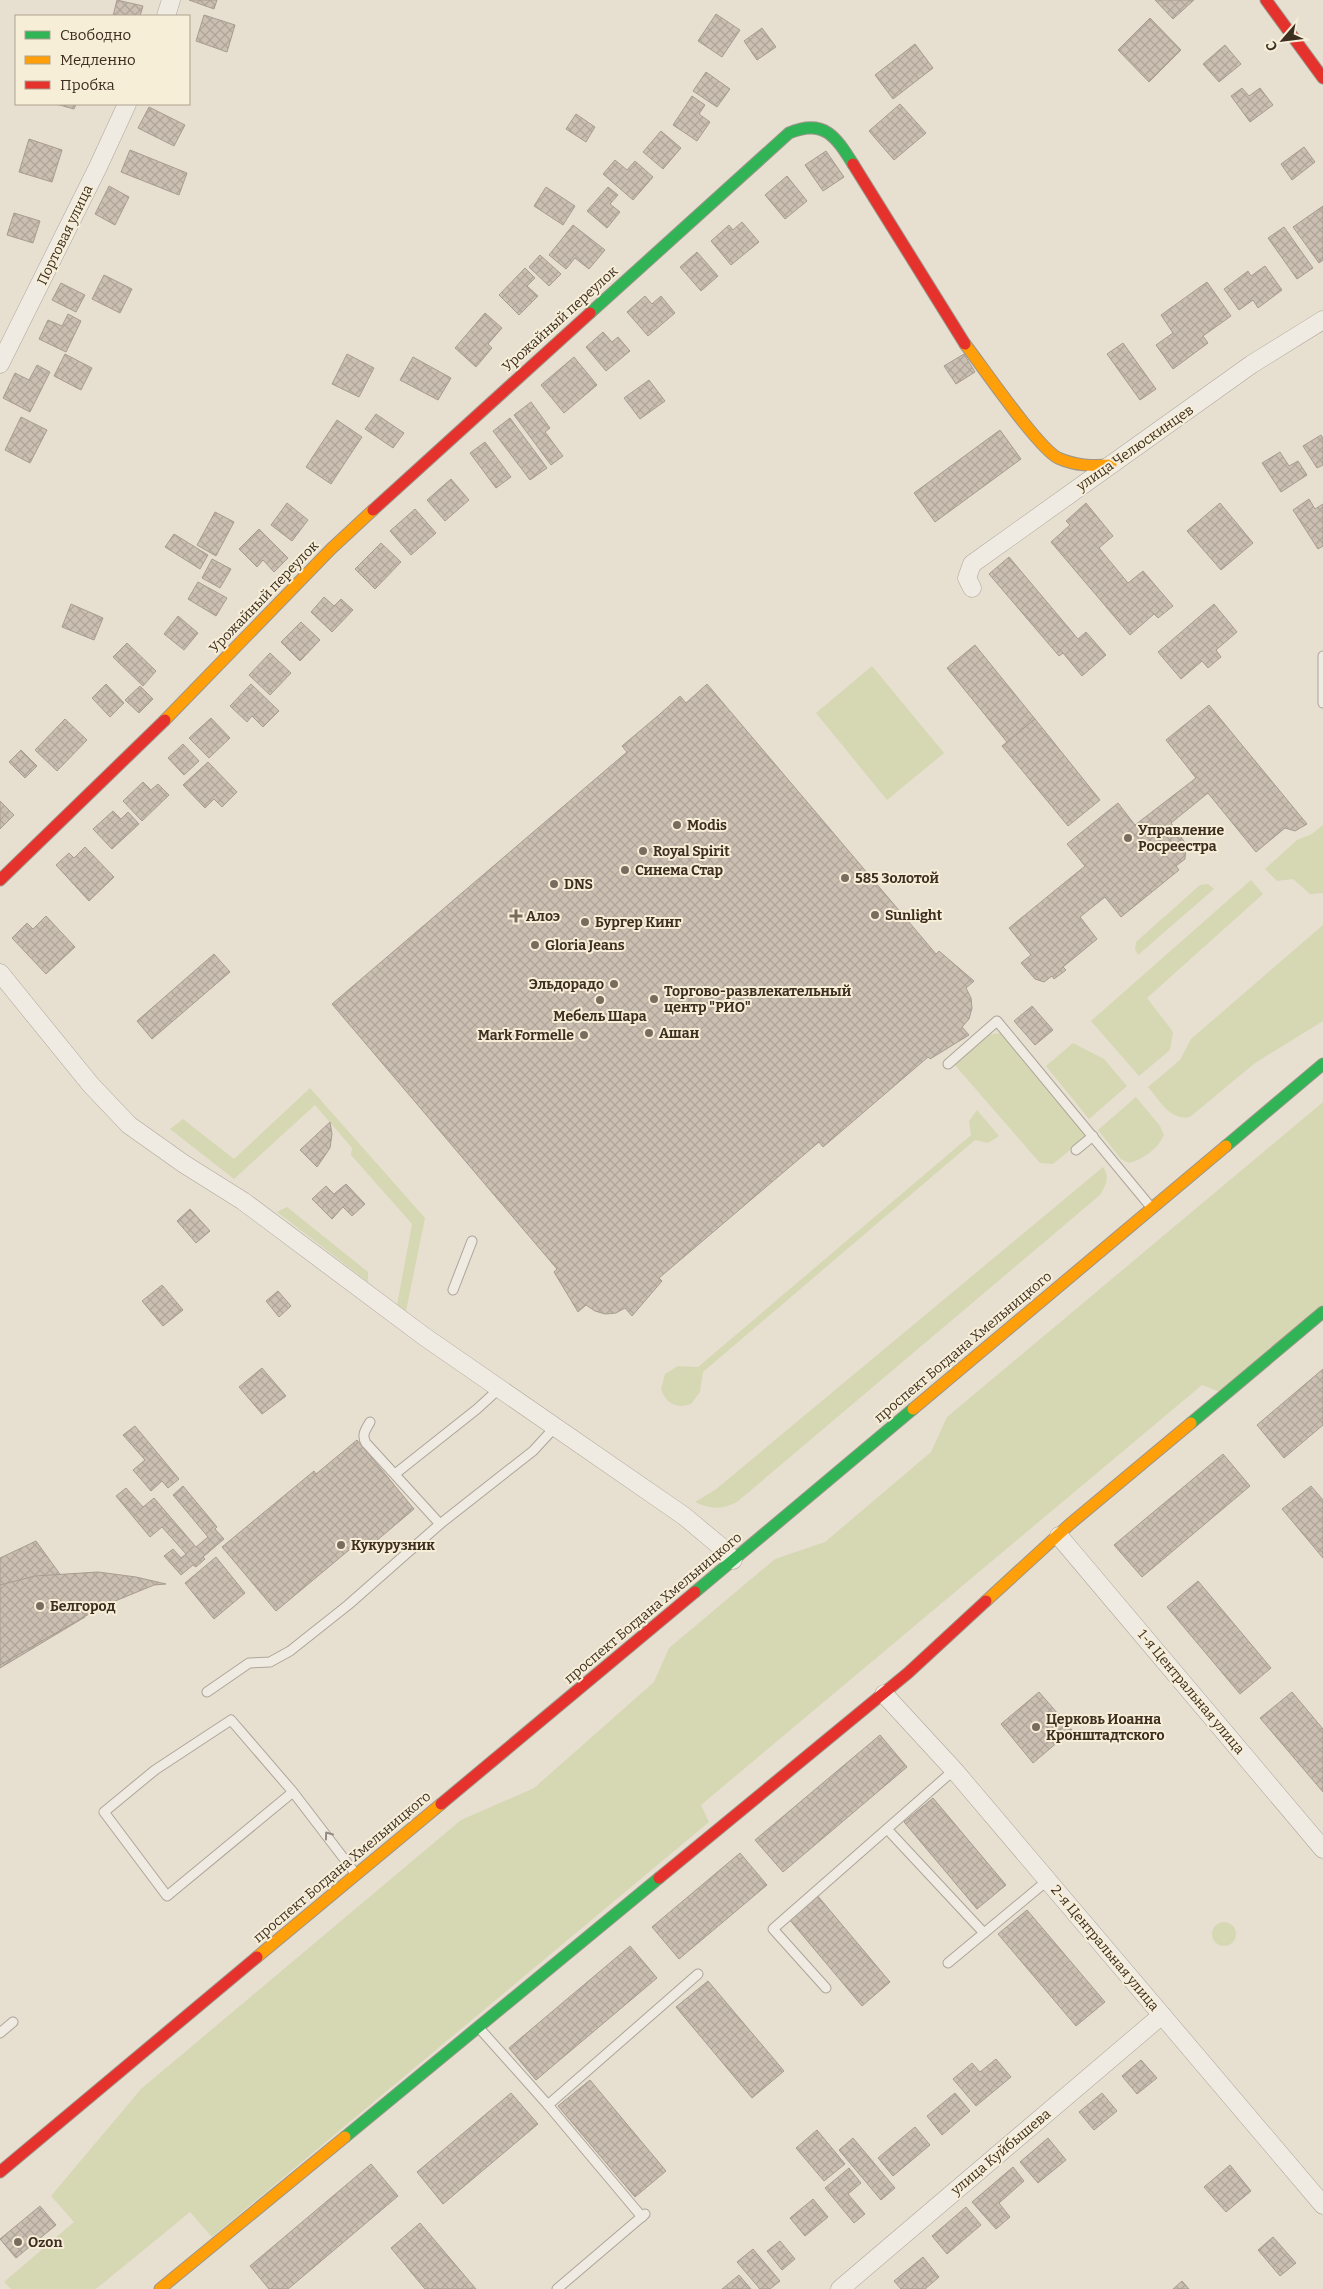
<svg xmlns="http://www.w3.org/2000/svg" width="1323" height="2289" font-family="Bitter,serif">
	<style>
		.grass { fill: #d6d7b3 }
		.building { fill: url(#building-cross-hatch); stroke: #a89c90 }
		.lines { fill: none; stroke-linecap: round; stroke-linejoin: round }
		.lane-casing { stroke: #ada599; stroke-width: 11 }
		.street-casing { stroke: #ada599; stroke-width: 19 }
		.fast-casing { stroke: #9c958a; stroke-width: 13 }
		.slow-casing { stroke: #9c958a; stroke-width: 13 }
		.jam-casing { stroke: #9c958a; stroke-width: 13 }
		.lane { stroke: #efebe3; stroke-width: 9 }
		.street { stroke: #efebe3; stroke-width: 18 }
		.fast { stroke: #30b455; stroke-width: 11 }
		.slow { stroke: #ff9f0a; stroke-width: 11 }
		.jam { stroke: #e5322d; stroke-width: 11 }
		.oneway { stroke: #968c82 }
		.poi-dot { fill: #786c5e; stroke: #f7eed8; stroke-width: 2 }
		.labels { text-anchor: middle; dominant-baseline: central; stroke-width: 4; stroke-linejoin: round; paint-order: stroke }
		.street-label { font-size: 14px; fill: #3d2e20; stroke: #f7eed8 }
		.poi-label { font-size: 14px; font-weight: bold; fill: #3d2e20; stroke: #f7eed8; text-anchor: start }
	</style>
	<defs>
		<pattern id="building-cross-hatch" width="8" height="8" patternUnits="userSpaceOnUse" patternTransform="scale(1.25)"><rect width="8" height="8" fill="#cbbfb2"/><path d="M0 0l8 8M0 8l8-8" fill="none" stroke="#afa499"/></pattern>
	</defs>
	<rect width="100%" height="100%" fill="#e7e0d1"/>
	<g class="grass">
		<path d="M872 666 944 753 887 800 816 713Z"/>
		<path d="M1323 825V893L1310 894 1293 879 1277 881 1265 869 1297 840 1312 834Z"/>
		<path d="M1251 880 1263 894 1147 998 1173 1032 1170 1050 1139 1076 1091 1021Z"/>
		<path d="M1208 884 1214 889 1138 955 1135 949 1136 942 1200 885Z"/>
		<path d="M1323 925V1021L1255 1063 1190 1117C1170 1121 1160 1101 1148 1087L1180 1060 1191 1039Z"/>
		<path d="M1001 1033 1087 1136 1053 1164 1040 1163 953 1063 986 1035Z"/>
		<path d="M1073 1043 1104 1059 1127 1086 1089 1119 1046 1066Z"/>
		<path d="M310 1088 425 1218 406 1311 397 1305 412 1224 351 1155 352 1148 315 1105 234 1179 170 1129 183 1119 234 1159Z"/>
		<path d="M1136 1097 1160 1126 1164 1135C1158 1149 1143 1159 1129 1163L1121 1159 1098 1130Z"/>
		<path d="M1323 1102V1305L1220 1392 1202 1385 701 1805 709 1822 212 2237 190 2212 96 2289H11L4 2282 74 2222 51 2196 141 2089 461 1820 534 1788 654 1682 669 1648 775 1559 825 1542 931 1452 947 1417Z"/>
		<path d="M977 1110 999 1136 988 1143 975 1140 703 1372 700 1392 691 1404C677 1409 666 1404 661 1389L665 1374 678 1366 698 1367 971 1135 969 1121Z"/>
		<path d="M1103 1167C1110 1177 1106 1185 1100 1195L737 1502C722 1510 710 1509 695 1502L715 1490Z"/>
		<path d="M287 1207 368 1272V1282L277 1212Z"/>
		<circle cx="1224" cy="1934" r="12"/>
	</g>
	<g class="building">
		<path d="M117 0 143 6 140 16H113Z"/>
		<path d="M189 0H217L214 9Z"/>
		<path d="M1155 0H1194L1173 19Z"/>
		<path d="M716 14 740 30 722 57 698 41Z"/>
		<path d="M204 15 235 25 227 52 196 41Z"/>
		<path d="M1150 18 1181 50 1149 82 1118 50Z"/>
		<path d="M762 28 776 47 757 60 744 41Z"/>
		<path d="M915 44 933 68 893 99 875 75Z"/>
		<path d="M1225 45 1241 64 1219 82 1203 64Z"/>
		<path d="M706 72 730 89 717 107 693 91Z"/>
		<path d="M1242 88 1249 96 1260 88 1273 105 1250 122 1231 96Z"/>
		<path d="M692 96 705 105 699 114 710 122 697 141 673 125Z"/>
		<path d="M56 104H76L74 109Z"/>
		<path d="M900 104 926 133 894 160 869 131Z"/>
		<path d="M149 107 185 125 174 146 138 128Z"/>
		<path d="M576 114 595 127 586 142 566 129Z"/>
		<path d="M661 131 681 148 663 169 643 152Z"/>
		<path d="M29 139 62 150 52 182 19 172Z"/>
		<path d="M1304 147 1315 162 1292 180 1281 164Z"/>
		<path d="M130 150 187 173 179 195 121 172Z"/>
		<path d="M826 151 844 177 823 191 805 165Z"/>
		<path d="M615 160 627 170 635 161 653 177 633 200 603 174Z"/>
		<path d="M787 176 807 201 785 219 765 195Z"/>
		<path d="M109 186 129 197 115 225 95 214Z"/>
		<path d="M546 187 575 206 563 225 534 206Z"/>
		<path d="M608 187 618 195 610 204 620 212 607 228 587 211Z"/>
		<path d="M1323 206V260L1319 263 1293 227Z"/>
		<path d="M14 213 40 221 33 243 7 235Z"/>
		<path d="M742 222 759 242 731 265 711 241 729 225 733 230Z"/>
		<path d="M573 225 605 250 589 269 575 258 566 269 549 255Z"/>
		<path d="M1284 227 1313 268 1297 279 1268 238Z"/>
		<path d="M697 252 718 276 701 291 680 267Z"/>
		<path d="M540 255 561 274 549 286 529 267Z"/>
		<path d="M1265 266 1282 290 1258 308 1253 300 1239 310 1224 289 1248 271 1251 276Z"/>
		<path d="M525 268 535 278 527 286 538 296 519 315 499 295Z"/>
		<path d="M104 275 132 289 120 313 92 299Z"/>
		<path d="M1207 282 1231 316 1203 336 1208 343 1173 369 1156 345 1173 333 1161 315Z"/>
		<path d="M61 283 85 295 76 312 52 300Z"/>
		<path d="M645 296 652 304 661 296 675 313 648 336 627 312Z"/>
		<path d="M485 313 502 328 488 344 492 348 476 367 455 348Z"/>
		<path d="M68 314 81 321 66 352 39 339 48 320 62 326Z"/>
		<path d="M603 332 612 342 618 337 630 351 606 371 586 347Z"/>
		<path d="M1123 343 1156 389 1140 400 1107 354Z"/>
		<path d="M65 354 92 368 81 390 54 376Z"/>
		<path d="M347 354 374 368 359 397 332 384Z"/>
		<path d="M964 354 975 372 956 384 944 366Z"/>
		<path d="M413 357 451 378 438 400 400 380Z"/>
		<path d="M574 357 597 385 564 413 541 385Z"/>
		<path d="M37 365 50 372 30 412 3 398 15 373 29 380Z"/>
		<path d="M649 380 665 401 640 419 624 398Z"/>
		<path d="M531 402 550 428 545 432 563 456 551 465 514 415Z"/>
		<path d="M376 414 404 433 393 448 365 429Z"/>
		<path d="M21 417 47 430 30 463 5 450Z"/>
		<path d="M510 418 547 468 530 480 493 431Z"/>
		<path d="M337 420 362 437 331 484 306 467Z"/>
		<path d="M1000 430 1021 459 935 522 914 493Z"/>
		<path d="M1321 435 1323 438V465L1317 468 1303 446Z"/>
		<path d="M485 442 511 477 496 488 470 453Z"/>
		<path d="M1280 452 1289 466 1298 461 1307 475 1281 492 1262 463Z"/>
		<path d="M451 479 469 500 445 521 427 500Z"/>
		<path d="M1309 499 1315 509 1323 504V546L1318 549 1293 510Z"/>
		<path d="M287 503 308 520 292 541 271 525Z"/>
		<path d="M1086 503 1113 536 1099 548 1128 583 1143 571 1173 606 1158 618 1154 614 1130 635 1051 542 1070 525 1066 521Z"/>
		<path d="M1220 503 1253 543 1221 570 1187 531Z"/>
		<path d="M415 509 436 533 411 555 390 531Z"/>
		<path d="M215 512 234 522 216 556 197 545Z"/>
		<path d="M259 529 288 558 274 572 263 560 257 567 239 549Z"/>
		<path d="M174 534 208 555 200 569 165 547Z"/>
		<path d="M381 543 401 562 375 589 355 569Z"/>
		<path d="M1009 557 1078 639 1086 632 1106 655 1082 676 1063 653 1059 656 989 574Z"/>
		<path d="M212 559 231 569 220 588 202 578Z"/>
		<path d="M198 582 227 598 216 616 188 599Z"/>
		<path d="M324 597 334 606 341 599 353 610 332 632 311 612Z"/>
		<path d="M71 604 103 618 94 640 62 627Z"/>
		<path d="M1214 604 1237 632 1216 650 1221 657 1208 668 1202 661 1181 679 1158 652Z"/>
		<path d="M178 616 198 633 184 650 164 634Z"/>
		<path d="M301 622 320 640 300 661 281 642Z"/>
		<path d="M127 643 156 671 143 686 113 657Z"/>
		<path d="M975 645 1035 719 1007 742 947 668Z"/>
		<path d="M270 653 291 673 270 695 249 675Z"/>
		<path d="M106 684 124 703 110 717 92 698Z"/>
		<path d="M251 684 279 711 263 727 252 716 247 722 230 706Z"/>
		<path d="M707 684 936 954 939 951 974 981 966 988 971 998 972 1008 969 1019 962 1027 969 1035 930 1059 928 1057 823 1147 819 1142 659 1278 662 1281 632 1316 625 1308 616 1313 605 1314 595 1311 586 1305 578 1312 554 1272 557 1269 332 1004 627 752 622 746 660 714 680 696 686 703Z"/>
		<path d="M140 686 153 699 139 713 125 700Z"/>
		<path d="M1209 705 1307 824 1295 831 1285 828 1256 852 1208 793 1171 823 1186 844 1185 859 1176 866 1179 870 1121 917 1105 897 1080 917 1097 939 1063 967 1066 970 1054 979 1052 976 1044 982 1035 979 1021 963 1031 955 1009 928 1085 866 1067 844 1118 803 1135 825 1196 778 1166 740Z"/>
		<path d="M211 718 230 738 209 758 189 738Z"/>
		<path d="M65 719 87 740 57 771 35 750Z"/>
		<path d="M1035 719 1100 800 1068 826 1002 746Z"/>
		<path d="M183 744 199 761 184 775 168 758Z"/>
		<path d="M21 750 37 766 25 778 9 762Z"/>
		<path d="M208 762 237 792 222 807 214 799 205 808 183 785Z"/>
		<path d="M143 782 151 790 158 784 169 795 142 821 123 801Z"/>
		<path d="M0 801 14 815 0 829Z"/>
		<path d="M113 811 121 819 128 812 139 824 112 849 93 829Z"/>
		<path d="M85 847 114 877 89 901 56 865 69 853 74 858Z"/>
		<path d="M46 916 75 947 46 974 12 938 27 923 33 929Z"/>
		<path d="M214 954 230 972 152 1039 137 1021Z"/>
		<path d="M1032 1006 1053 1030 1035 1045 1014 1021Z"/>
		<path d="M330 1122 332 1134 330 1148 317 1167 300 1150Z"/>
		<path d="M346 1184 365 1204 352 1216 343 1207 332 1219 312 1199 326 1186 334 1194Z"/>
		<path d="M190 1209 210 1231 196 1243 177 1221Z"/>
		<path d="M162 1285 183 1310 163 1326 142 1301Z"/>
		<path d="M278 1291 291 1306 279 1317 266 1301Z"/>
		<path d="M262 1368 286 1396 262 1414 239 1387Z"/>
		<path d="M1323 1369V1425L1284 1458 1257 1425Z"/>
		<path d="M135 1426 179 1479 168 1488 162 1481 151 1491 133 1470 145 1460 123 1435Z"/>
		<path d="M357 1440 414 1509 375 1542 378 1546 371 1552 361 1540 276 1611 222 1547 314 1471 316 1474Z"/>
		<path d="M1223 1454 1250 1486 1142 1577 1114 1545Z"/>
		<path d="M183 1486 217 1527 215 1529 224 1539 203 1557 205 1559 196 1567 193 1565 181 1575 164 1556 173 1549 181 1558 186 1554 162 1527 150 1537 116 1496 126 1488 143 1507 154 1498 196 1547 208 1537 173 1495Z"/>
		<path d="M1311 1486 1323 1500V1558L1282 1509Z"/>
		<path d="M36 1541 75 1595 85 1617 0 1668V1558Z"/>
		<path d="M216 1557 245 1593 214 1619 185 1583Z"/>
		<path d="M98 1572 136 1577 166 1584 154 1585 103 1606 0 1665V1585L35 1576Z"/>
		<path d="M1198 1581 1271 1668 1240 1694 1167 1607Z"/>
		<path d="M1039 1692 1072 1730 1033 1763 1001 1724Z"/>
		<path d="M1292 1692 1323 1729V1792L1260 1718Z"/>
		<path d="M880 1735 907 1767 783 1872 755 1840Z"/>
		<path d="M933 1798 1006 1885 977 1909 904 1822Z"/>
		<path d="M740 1853 767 1885 679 1959 652 1927Z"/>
		<path d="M817 1895 890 1982 862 2006 789 1919Z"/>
		<path d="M1027 1910 1105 2002 1076 2026 998 1934Z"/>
		<path d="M630 1946 657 1978 536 2080 509 2048Z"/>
		<path d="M708 1981 784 2071 752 2098 676 2007Z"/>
		<path d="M996 2059 1011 2077 976 2106 953 2079 972 2063 980 2072Z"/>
		<path d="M1141 2060 1157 2078 1137 2094 1122 2076Z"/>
		<path d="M590 2080 666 2171 635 2197 558 2106Z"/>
		<path d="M511 2093 538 2124 443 2204 417 2172Z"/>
		<path d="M955 2093 970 2111 942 2135 927 2116Z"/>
		<path d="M1102 2093 1117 2111 1094 2130 1079 2112Z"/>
		<path d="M915 2127 930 2145 893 2176 878 2158Z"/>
		<path d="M817 2130 845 2164 824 2181 796 2148Z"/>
		<path d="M853 2138 895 2188 881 2200 839 2150Z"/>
		<path d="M1048 2138 1066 2160 1038 2183 1020 2162Z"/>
		<path d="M371 2164 398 2196 288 2289H269L250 2266Z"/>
		<path d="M1230 2165 1251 2191 1226 2212 1204 2187Z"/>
		<path d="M1013 2167 1024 2181 999 2203 1010 2217 996 2229 972 2202Z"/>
		<path d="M849 2168 861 2183 848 2194 865 2214 854 2223 825 2188Z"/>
		<path d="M813 2199 828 2217 805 2236 790 2218Z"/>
		<path d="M40 2206 56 2225 16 2258 0 2239Z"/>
		<path d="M966 2207 981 2225 947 2254 932 2236Z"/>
		<path d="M420 2223 476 2289H425L391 2248Z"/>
		<path d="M1273 2237 1296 2263 1280 2276 1258 2250Z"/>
		<path d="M780 2241 795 2259 782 2270 767 2251Z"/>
		<path d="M753 2249 780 2281 770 2289H760L737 2262Z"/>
		<path d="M923 2257 939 2277 925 2289H901L894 2281Z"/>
		<path d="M739 2275 751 2289H722Z"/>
		<path d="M1182 2281 1189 2289H1173Z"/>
	</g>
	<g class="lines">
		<g class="lane-casing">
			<g id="lane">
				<path d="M1323 656V703"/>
				<path d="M948 1064 997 1021 1150 1206"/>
				<path d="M1076 1150 1093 1136"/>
				<path d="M453 1290 472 1241"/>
				<path d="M370 1422C366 1429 361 1435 366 1443L440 1524"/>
				<path d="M395 1474 477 1409 501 1387"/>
				<path d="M207 1692 249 1663 270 1662 290 1651 348 1605 440 1524 533 1451 556 1426"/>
				<path d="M293 1792 167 1896 104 1812 155 1770 231 1720 293 1792 355 1873"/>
				<path d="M887 1829 984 1933"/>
				<path d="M948 1963 1048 1880"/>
				<path d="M826 1988 773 1929 954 1770"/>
				<path d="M480 2029 548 2105"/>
				<path d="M0 2033 13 2022"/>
				<path d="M642 2217 548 2105 698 1974"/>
				<path d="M557 2289 645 2214"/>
			</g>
		</g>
		<g class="street-casing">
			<g id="street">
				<path d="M166 16 171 0"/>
				<path d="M0 364 98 167 127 104"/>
				<path d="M972 588 967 578 972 564 1252 364 1323 320"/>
				<path d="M0 973 91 1085 129 1125 184 1164 243 1201 425 1337 684 1516 720 1546 733 1560"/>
				<path d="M1059 1536 1323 1849"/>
				<path d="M884 1694 954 1770 1323 2205"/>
				<path d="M840 2289 1162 2015"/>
			</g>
		</g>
		<g class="fast-casing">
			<g id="fast">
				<path d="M590 313 789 133C824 118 836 137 853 164"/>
				<path d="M1226 1146 1323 1064"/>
				<path d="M1191 1423 1323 1312"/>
				<path d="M695 1592 913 1409"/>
				<path d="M345 2137 659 1878"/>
			</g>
		</g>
		<g class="slow-casing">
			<g id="slow">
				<path d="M965 344C982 366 1038 448 1058 458 1076 466 1092 466 1111 465"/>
				<path d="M165 720 331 549 373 510"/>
				<path d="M913 1409 1226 1146"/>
				<path d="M986 1601 1070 1524 1191 1423"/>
				<path d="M257 1957 441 1804"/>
				<path d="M160 2289 345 2137"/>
			</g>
		</g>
		<g class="jam-casing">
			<g id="jam">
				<path d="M1266 0 1323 78"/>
				<path d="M853 164 965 344"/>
				<path d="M373 510 590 313"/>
				<path d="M0 880 165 720"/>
				<path d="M441 1804 695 1592"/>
				<path d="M659 1878 908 1673 986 1601"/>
				<path d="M0 2172 257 1957"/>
			</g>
		</g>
		<use href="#lane" class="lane"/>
		<use href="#street" class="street"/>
		<use href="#fast" class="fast"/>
		<use href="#slow" class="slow"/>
		<use href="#jam" class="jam"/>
	</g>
	<defs><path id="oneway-chevron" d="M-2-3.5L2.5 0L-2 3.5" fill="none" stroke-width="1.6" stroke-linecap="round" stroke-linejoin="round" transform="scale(1.25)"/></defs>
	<use class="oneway" href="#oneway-chevron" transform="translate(328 1835) rotate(-126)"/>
	<g class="poi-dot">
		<circle cx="677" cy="825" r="5"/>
		<circle cx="1128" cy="838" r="5"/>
		<circle cx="643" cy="851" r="5"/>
		<circle cx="625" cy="870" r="5"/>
		<circle cx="845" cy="878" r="5"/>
		<circle cx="554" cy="884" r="5"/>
		<circle cx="875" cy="915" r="5"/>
		<path d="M513.5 908.5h5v5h5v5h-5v5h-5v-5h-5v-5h5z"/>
		<circle cx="585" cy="922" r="5"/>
		<circle cx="535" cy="945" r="5"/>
		<circle cx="614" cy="984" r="5"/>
		<circle cx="654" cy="999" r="5"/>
		<circle cx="600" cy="1000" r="5"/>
		<circle cx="649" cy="1033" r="5"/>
		<circle cx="584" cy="1035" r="5"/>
		<circle cx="341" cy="1545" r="5"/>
		<circle cx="40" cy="1606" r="5"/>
		<circle cx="1036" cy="1727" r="5"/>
		<circle cx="18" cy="2242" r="5"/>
	</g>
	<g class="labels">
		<g class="street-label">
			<text transform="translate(65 235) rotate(-64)">Портовая улица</text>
			<text transform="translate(560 319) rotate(-42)">Урожайный переулок</text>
			<text transform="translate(1135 448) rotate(-35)">улица Челюскинцев</text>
			<text transform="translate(264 597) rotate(-46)">Урожайный переулок</text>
			<text transform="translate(963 1347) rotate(-40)">проспект Богдана Хмельницкого</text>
			<text transform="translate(653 1608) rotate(-40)">проспект Богдана Хмельницкого</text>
			<text transform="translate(1191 1692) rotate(50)">1-я Центральная улица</text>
			<text transform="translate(342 1867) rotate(-40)">проспект Богдана Хмельницкого</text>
			<text transform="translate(1105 1948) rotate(50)">2-я Центральная улица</text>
			<text transform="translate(1001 2152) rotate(-40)">улица Куйбышева</text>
		</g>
		<g class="poi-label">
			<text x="687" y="825">Modis</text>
			<text x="1138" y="830">Управление<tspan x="1138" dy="16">Росреестра</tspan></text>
			<text x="653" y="851">Royal Spirit</text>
			<text x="635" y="870">Синема Стар</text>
			<text x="855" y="878">585 Золотой</text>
			<text x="564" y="884">DNS</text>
			<text x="885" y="915">Sunlight</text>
			<text x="526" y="916">Алоэ</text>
			<text x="595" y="922">Бургер Кинг</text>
			<text x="545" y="945">Gloria Jeans</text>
			<text x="604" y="984" text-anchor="end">Эльдорадо</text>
			<text x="664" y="991">Торгово-развлекательный<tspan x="664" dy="16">центр "РИО"</tspan></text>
			<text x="600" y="1016" text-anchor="middle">Мебель Шара</text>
			<text x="659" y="1033">Ашан</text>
			<text x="574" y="1035" text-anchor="end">Mark Formelle</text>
			<text x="351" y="1545">Кукурузник</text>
			<text x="50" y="1606">Белгород</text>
			<text x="1046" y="1719">Церковь Иоанна<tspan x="1046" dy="16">Кронштадтского</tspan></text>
			<text x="28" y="2242">Ozon</text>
		</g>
	</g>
	<rect x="15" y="15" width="175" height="90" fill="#f7eed8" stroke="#ada18e"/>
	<rect x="25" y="31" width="25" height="8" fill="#30b455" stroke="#ada18e"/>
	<text x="60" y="40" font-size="15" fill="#3d2e20">Свободно</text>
	<rect x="25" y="56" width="25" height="8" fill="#ff9f0a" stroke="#ada18e"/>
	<text x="60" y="65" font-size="15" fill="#3d2e20">Медленно</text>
	<rect x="25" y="81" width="25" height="8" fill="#e5322d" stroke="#ada18e"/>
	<text x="60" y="90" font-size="15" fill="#3d2e20">Пробка</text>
	<g transform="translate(1283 40) rotate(242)" stroke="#f7eed8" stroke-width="4" paint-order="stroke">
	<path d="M0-4L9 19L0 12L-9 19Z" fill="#3d2e20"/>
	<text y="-8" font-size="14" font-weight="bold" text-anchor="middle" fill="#3d2e20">С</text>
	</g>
</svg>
